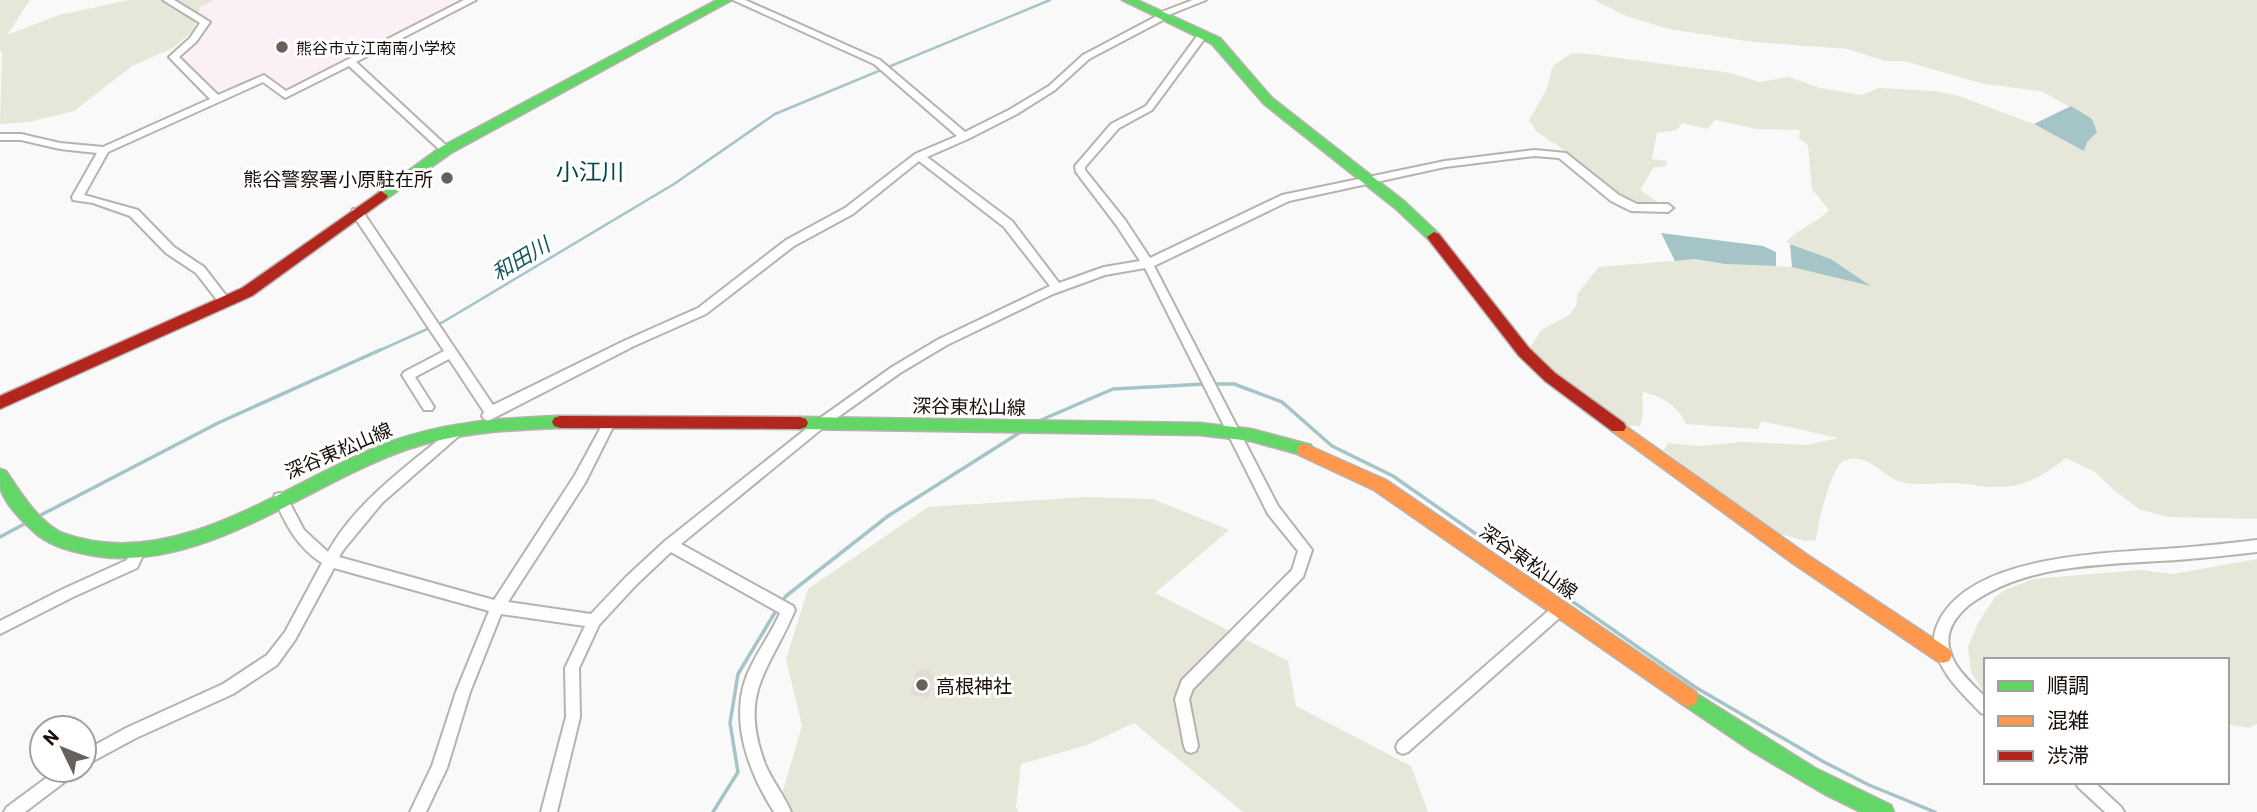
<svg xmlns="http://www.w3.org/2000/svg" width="2257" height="812" font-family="Barlow,'Noto Sans JP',sans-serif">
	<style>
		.education { fill: #fbf0f5 }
		.green { fill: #e6e7d8 }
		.water { fill: #a4c4c7 }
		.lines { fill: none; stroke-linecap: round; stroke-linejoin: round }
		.stream-far1 { stroke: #a4c4c7; stroke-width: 2.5 }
		.stream { stroke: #a4c4c7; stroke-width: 3.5 }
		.building { fill: #e0dbd5 }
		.street-casing { stroke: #b8b2af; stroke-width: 4 }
		.fast-casing { stroke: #b8b2af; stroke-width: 3 }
		.slow-casing { stroke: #b8b2af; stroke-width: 3 }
		.jam-casing { stroke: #b8b2af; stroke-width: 3 }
		.street { fill: #fefefe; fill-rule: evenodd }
		.fast { fill: #63d668; fill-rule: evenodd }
		.slow { fill: #ff974d; fill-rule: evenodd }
		.jam { fill: #b3261e; fill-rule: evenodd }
		.poi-dot { fill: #67605c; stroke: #fff; stroke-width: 2.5 }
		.labels { text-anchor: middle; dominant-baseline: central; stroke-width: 6; stroke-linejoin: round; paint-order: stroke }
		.far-poi-label { font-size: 16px; fill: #190d08; stroke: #fff; text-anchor: start }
		.poi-label { font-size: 19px; fill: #190d08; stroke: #fff; text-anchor: end }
		.street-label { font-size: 19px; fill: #190d08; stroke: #fff }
		.water-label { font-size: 21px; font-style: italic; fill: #15575c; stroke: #fff }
		.quarter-label { font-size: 23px; fill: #004545; stroke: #fff }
	</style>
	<rect width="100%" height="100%" fill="#f9f9f9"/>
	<path class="education" d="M208 0H467L293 90 286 89 265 75 218 94 179 56 200 39 209 27 211 22 190 8Z"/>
	<g class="green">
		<path d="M0 0H30L7 35 59 15 129 0H214L200 7 194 30 173 48 132 66 74 111 29 122 0 124 2 52 0 51Z"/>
		<path d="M1594 0H2257V519L2168 517 2139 509 2115 491 2095 472 2066 458C2045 475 2025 487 1998 487 1982 488 1966 482 1950 483 1933 483 1918 486 1902 482 1882 477 1867 450 1844 461 1831 467 1817 525 1816 540L1805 541 1776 533 1663 450 1668 443 1697 446 1744 442 1807 445 1838 438 1761 421 1758 429 1686 424C1678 406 1662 396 1643 392 1641 404 1645 413 1640 426H1624L1538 358 1530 348 1541 330 1569 315 1576 306 1578 293 1599 267 1695 259 1725 264 1792 267 1869 284 1831 259 1786 242C1800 227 1817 223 1829 210L1812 189 1808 145 1799 138 1800 130 1757 129 1715 120 1707 129 1683 123 1676 130 1657 133 1652 159 1667 161 1665 167H1654L1640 190 1658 202V205L1649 206 1591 183 1564 150 1536 131 1529 120 1546 91 1553 66 1572 53 1589 54 1731 73 1759 82 1789 77 1820 88 1862 95 1879 88 1932 91 1956 95 2034 124 2084 150 2092 119 2041 91 1984 84 1904 61H1885L1848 49 1753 42 1669 29 1626 16Z"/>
		<path d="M1087 497 1153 499 1229 530 1155 593 1288 661 1296 706 1411 766 1428 812H1243L1134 723 1087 745 1021 764 1016 807 1019 812H792L781 797 802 726 786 659 808 589 928 507Z"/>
		<path d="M2257 559V724L2249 728 2227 724V660H1986V696L1971 672 1968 647 1978 623 1995 597 2005 590 2033 579 2140 570 2173 574Z"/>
	</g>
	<g class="water">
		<path d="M2071 106 2092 119 2097 132 2087 142 2084 151 2034 124Z"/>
		<path d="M1661 233 1763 246 1776 252V266L1725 264 1695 259 1675 261Z"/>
		<path d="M1790 244 1831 259 1871 286 1792 267Z"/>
	</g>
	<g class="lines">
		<path class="stream-far1" d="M376 352 443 322 674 184 775 114 1050 0"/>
		<g class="stream">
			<path d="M1212 384H1234L1282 402 1332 446 1393 476 1695 687 1824 762 1869 785 1935 812"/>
			<path d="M1041 420 1113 389 1205 384"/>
			<path d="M39 516 218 423 380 350"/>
			<path d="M0 537 26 523"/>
			<path d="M781 603 786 596 888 516 1019 433"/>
			<path d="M713 812 738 772 730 723 738 674 777 609"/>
		</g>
	</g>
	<path class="building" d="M920 669 931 670 930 674 934 675 929 697 910 695 916 672H919Z"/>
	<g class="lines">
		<g class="street-casing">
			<g id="street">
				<path d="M163 0H174L210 22 196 42 179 57 218 95 264 75 286 91 464 0H476L356 62 451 150 450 152H442L349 66 285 98 263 82 108 152 84 195 138 210 174 247 204 267 231 302 229 305H221L196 273 166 253 130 216 93 203 73 200 72 197 97 153 60 149 21 140H0V134H21L60 143 103 147 210 99 169 57 190 38 200 23Z"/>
				<path d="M733 0H745L880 60 965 132 1009 110 1049 86 1083 55 1155 17 1156 14 1193 0H1206L1166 16 1165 19 1089 59 1055 90 1017 114 968 139 927 157 1012 221 1059 283 1104 267 1140 261 1117 226 1076 172 1075 166 1111 124 1146 106 1200 32 1203 31 1208 34 1152 110 1119 128 1085 167V170L1125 220 1150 258 1282 195 1445 161 1535 150 1566 153 1619 195 1637 204H1668L1673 208 1668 212 1631 211 1611 201 1559 158 1535 156 1445 167 1289 201 1154 266 1278 506 1312 550 1303 577 1193 689 1189 699 1198 746 1196 751 1191 753 1186 751 1184 746 1175 699 1182 680 1292 570 1298 551 1268 514 1145 268 1105 275 1053 294 947 345 900 373 824 427 681 544 793 606 795 610C769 672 738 691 765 764 772 781 784 795 791 812H774C749 773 729 721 747 675 756 653 771 634 780 613L671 552 636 585 599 625 579 668 580 717 557 812H541L566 717 565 668 585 626 501 614 470 692 447 768 426 812H410L432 766 456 692 489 611 334 568 295 640 277 665 233 694 136 738 84 766V751L126 728 223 684 267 655 285 632 322 563C297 547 286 525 274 498L275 494 280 493 285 494 304 530 328 552C356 501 409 465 453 428H461L463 431 461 434 382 503 344 549 339 557 494 600 575 475 606 418H614L616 421 585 483 508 602 591 614 626 577 665 541 816 421 892 367 939 339 1050 286 1004 227 919 161 853 214 794 246 706 314 634 346 488 421 484 419 482 416 484 412 449 359 415 377 434 407 432 410H424L402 375 404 372 444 351 353 215 352 212 353 209H361L493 405 626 340 698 308 786 240 845 208 915 154 957 136 874 64Z"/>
				<path d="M2257 540V552C2230 555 2203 558 2177 560 2107 565 2027 562 1969 605 1955 617 1944 632 1950 651 1955 670 1973 684 1986 698V715L1981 713C1962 693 1938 672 1934 643 1933 633 1938 622 1943 614 1983 553 2113 553 2178 548 2204 546 2231 543 2257 540Z"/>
				<path d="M138 545 143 547 145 551 137 568 73 597 0 634V621L63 589 127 560 133 547Z"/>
				<path d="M1560 603 1565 605 1567 609 1565 613 1408 752 1403 754 1398 752 1396 747 1398 742 1555 605Z"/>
				<path d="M57 770H77L74 775 25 812H4L7 807Z"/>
				<path d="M2075 782H2094L2121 807 2124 812H2105L2078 787Z"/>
			</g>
		</g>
		<g class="fast-casing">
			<g id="fast">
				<path d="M717 0H732L451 153 386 199 381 201 374 196 441 147Z"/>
				<path d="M1122 0H1137L1220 38 1272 98 1405 202 1439 234 1441 237 1439 240H1429L1395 208 1264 104 1212 44Z"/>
				<path d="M560 416 566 418 568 422 566 426 560 428C509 430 457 432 408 449 306 484 194 581 81 553 63 549 48 544 34 532 22 521 6 505 1 490 0 485 0 476 0 469L6 471C21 493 35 517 58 531 66 535 75 537 83 539 188 564 294 478 387 443 443 422 501 418 560 416Z"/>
				<path d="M800 417 1200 423 1251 429 1311 445 1313 450 1311 455 1305 456 1251 441 1200 435 800 429 794 427 792 423 794 419Z"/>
				<path d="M1689 689 1815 768 1891 805 1894 812H1861L1826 795 1753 752 1682 704 1680 698 1682 692Z"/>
			</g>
		</g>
		<g class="slow-casing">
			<g id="slow">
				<path d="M1618 421 1806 554 1949 649 1952 655 1949 661 1943 663 1937 661 1794 564 1612 431 1610 427 1612 423Z"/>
				<path d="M1305 444 1386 480 1696 692 1698 698 1696 704 1689 707 1682 704 1374 490 1299 455 1297 450 1299 445Z"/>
			</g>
		</g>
		<g class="jam-casing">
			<g id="jam">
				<path d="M381 191 388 196 386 199 252 296 0 409V396L242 288Z"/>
				<path d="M1434 232 1439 234 1529 348 1555 373 1624 423 1626 427 1624 431H1612L1545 381 1519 356 1429 240 1427 237Z"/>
				<path d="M560 416 800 417 806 419 808 423 806 427 800 429 560 428 554 426 552 422 554 418Z"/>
			</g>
		</g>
		<use href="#street" class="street"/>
		<use href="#fast" class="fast"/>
		<use href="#slow" class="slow"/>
		<use href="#jam" class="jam"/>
	</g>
	<g class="poi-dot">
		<circle cx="282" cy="47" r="7"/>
		<circle cx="447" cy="178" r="7"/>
		<circle cx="922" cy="685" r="7"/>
	</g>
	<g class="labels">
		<g class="far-poi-label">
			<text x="296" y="47">熊谷市立江南南小学校</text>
		</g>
		<g class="poi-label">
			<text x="433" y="178">熊谷警察署小原駐在所</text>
			<text x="936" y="685" text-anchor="start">高根神社</text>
		</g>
		<g class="street-label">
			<text transform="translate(969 406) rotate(1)">深谷東松山線</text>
			<text transform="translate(338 450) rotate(-23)">深谷東松山線</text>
			<text transform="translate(1529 561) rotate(35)">深谷東松山線</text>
		</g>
		<g class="water-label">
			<text transform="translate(520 258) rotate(-31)">和田川</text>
		</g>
		<g class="quarter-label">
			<text x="590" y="171">小江川</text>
		</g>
	</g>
	<rect x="1984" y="658" width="245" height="126" fill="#ffffff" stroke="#a39e9c" stroke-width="2"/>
	<rect x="1998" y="681" width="35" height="10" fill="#63d668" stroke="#a39e9c" stroke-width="2"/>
	<text x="2047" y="693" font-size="21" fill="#190d08">順調</text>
	<rect x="1998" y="716" width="35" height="10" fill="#ff974d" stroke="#a39e9c" stroke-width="2"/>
	<text x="2047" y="728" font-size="21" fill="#190d08">混雑</text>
	<rect x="1998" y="751" width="35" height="10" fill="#b3261e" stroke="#a39e9c" stroke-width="2"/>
	<text x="2047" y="763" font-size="21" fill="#190d08">渋滞</text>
	<g transform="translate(63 749) rotate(313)"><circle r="33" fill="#ffffff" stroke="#a39e9c" stroke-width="2"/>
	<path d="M0-5L12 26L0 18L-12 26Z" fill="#67605c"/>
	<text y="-10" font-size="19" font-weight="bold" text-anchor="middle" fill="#190d08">N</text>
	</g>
</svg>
